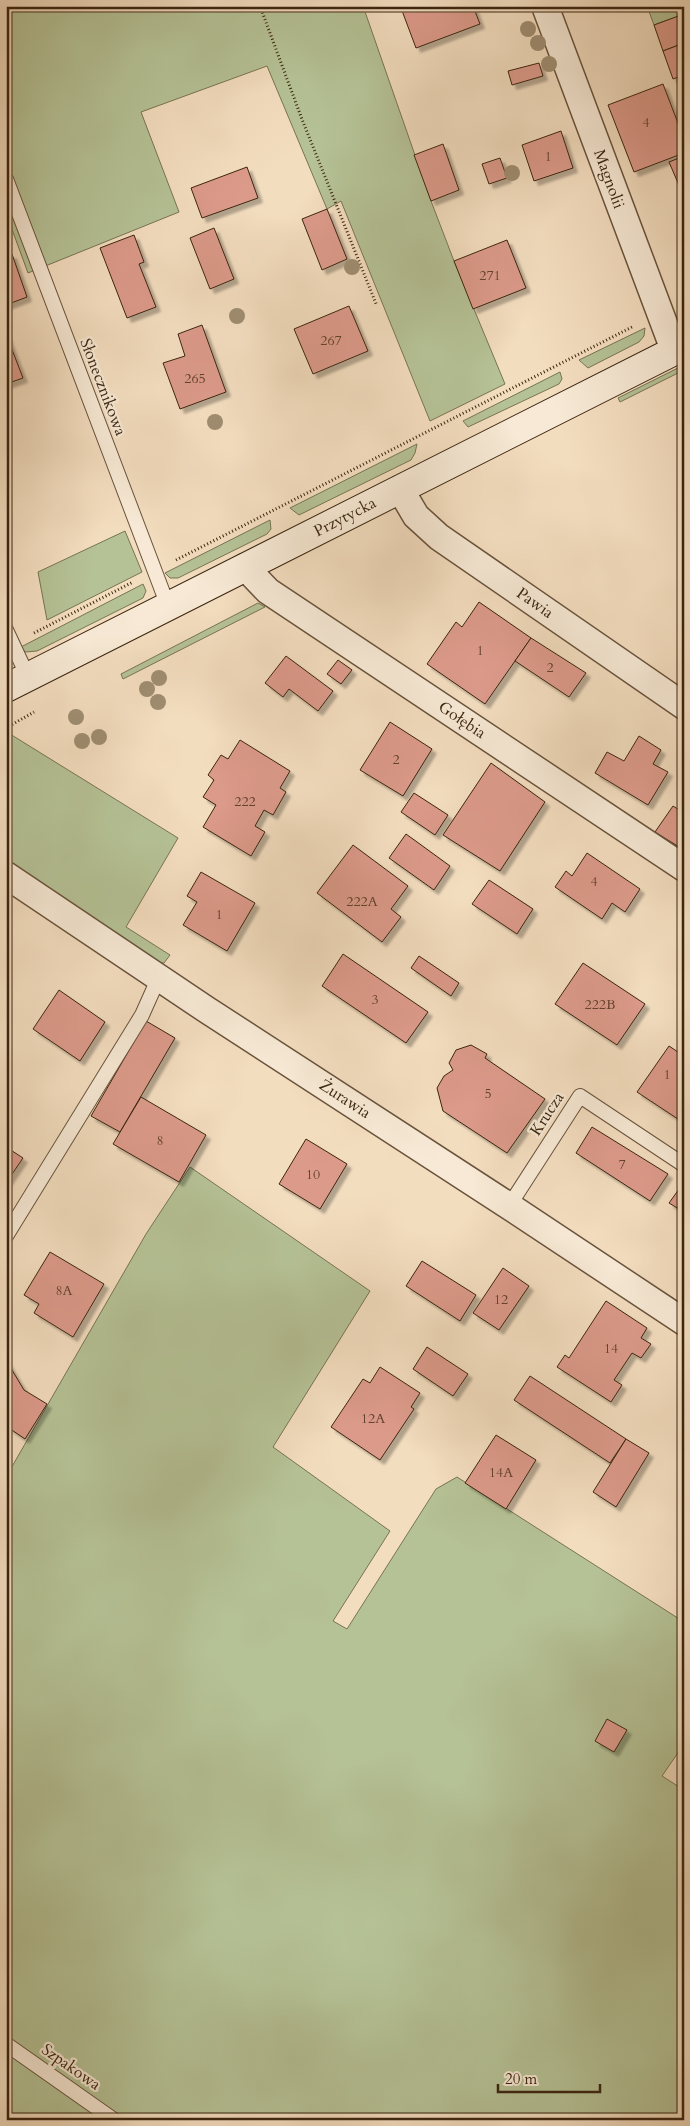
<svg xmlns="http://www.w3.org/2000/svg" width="690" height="2126" font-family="Cardo,serif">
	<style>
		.green { fill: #b5c296; stroke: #787453 }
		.building { fill: #dc9a8a; stroke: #3b2510; filter: url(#shadow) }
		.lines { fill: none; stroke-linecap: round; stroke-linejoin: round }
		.lane-casing { stroke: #69533c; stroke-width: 16 }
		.street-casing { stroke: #69533c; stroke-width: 29 }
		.secondary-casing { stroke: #3b2510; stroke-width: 30 }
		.path { stroke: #3b2510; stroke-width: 3; stroke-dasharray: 1 2.5; stroke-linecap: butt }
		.lane { stroke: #f7e9d5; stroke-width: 14 }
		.street { stroke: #f7e9d5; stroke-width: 26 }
		.secondary { stroke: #f7e9d5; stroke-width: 28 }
		.tree { fill: #9f8d71 }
		.labels { text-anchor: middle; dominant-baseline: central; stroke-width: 4.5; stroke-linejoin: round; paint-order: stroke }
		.number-label { font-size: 14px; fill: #63422e }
		.street-label { font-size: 16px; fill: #3b2510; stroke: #f7e9d5 }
	</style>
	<defs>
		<filter id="shadow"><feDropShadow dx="4.5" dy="4.5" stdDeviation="1" flood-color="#0004"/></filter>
	</defs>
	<rect width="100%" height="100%" fill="#f3ddbf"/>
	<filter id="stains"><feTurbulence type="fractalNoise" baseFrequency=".004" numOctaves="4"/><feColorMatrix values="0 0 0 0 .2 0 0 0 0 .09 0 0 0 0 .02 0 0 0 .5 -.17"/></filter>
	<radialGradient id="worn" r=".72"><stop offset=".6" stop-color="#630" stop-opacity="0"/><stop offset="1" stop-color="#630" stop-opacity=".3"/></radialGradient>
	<g class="green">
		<path d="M6 6H363L431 201 454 261 505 384 430 421 341 201 327 209 267 66 141 112 179 212 28 273 6 213Z"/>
		<path d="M647 6H684V14L654 25Z"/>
		<path d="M645 328 644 336 639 342 588 368 579 360Z"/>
		<path d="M684 365V370L620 402 618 398Z"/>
		<path d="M560 372 562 379 559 384 468 427 463 421Z"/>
		<path d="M417 444 415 453 411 460 299 515 290 508Z"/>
		<path d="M270 520 271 529 267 534 178 578H170L165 573Z"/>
		<path d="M125 531 142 572 47 620 38 572Z"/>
		<path d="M143 584 146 591 143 598 37 651 26 652 19 648Z"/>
		<path d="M258 603 265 607 123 679 121 674Z"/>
		<path d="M10 734 178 838 126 927 170 955 164 963H157L6 862V735Z"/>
		<path d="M190 1167 370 1291 273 1447 390 1531 333 1621 347 1629 436 1489 457 1477 684 1622V1744L662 1776 684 1790V2120H6V2073L9 2068 6 2066V1477L146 1234Z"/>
	</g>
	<g class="building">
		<path d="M404 6H473L480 24 416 48 401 8Z"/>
		<path d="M684 14V43L663 51 654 25Z"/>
		<path d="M684 43V75L673 79 663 51Z"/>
		<path d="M539 63 543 76 512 85 508 71Z"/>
		<path d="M663 84 684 139V153L634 172 608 105Z"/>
		<path d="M561 131 573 168 534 181 522 145Z"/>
		<path d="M443 144 459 190 431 201 414 155Z"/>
		<path d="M684 156V197L669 162Z"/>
		<path d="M500 158 507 178 489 184 482 164Z"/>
		<path d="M247 167 258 198 202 218 191 188Z"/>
		<path d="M327 209 347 259 322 270 302 219Z"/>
		<path d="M214 228 234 279 210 289 190 238Z"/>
		<path d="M134 235 144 262 139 264 156 307 127 318 100 248Z"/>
		<path d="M507 240 526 288 473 309 454 261Z"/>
		<path d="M12 254 27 297 6 305V256Z"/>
		<path d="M349 306 368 351 313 374 294 329Z"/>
		<path d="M202 325 226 392 180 409 163 363 185 356 178 334Z"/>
		<path d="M6 334 23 378 6 384Z"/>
		<path d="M479 602 531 638 485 704 427 664 456 622 462 627Z"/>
		<path d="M531 638 586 673 569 697 515 661Z"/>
		<path d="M286 656 333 691 318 711 289 689 283 697 265 683Z"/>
		<path d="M338 660 352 670 341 684 327 674Z"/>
		<path d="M390 722 432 749 403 796 360 770Z"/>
		<path d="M639 736 661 750 653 764 668 772 648 805 595 773 607 752 624 761Z"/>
		<path d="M240 740 290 771 280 788 286 792 273 815 264 810 255 826 265 832 251 856 203 827 216 805 203 797 214 780 208 775 221 755 228 759Z"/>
		<path d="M491 763 545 802 500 871 443 835Z"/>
		<path d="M414 793 448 815 435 835 401 812Z"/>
		<path d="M673 806 684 813V850L655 832Z"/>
		<path d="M406 834 450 866 434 890 389 858Z"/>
		<path d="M353 845 408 886 391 909 401 917 382 942 317 893Z"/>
		<path d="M587 853 640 889 625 912 612 903 602 919 555 887 566 871 572 876Z"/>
		<path d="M201 872 255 903 227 951 183 925 197 902 187 896Z"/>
		<path d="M489 880 533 909 517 934 472 904Z"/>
		<path d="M343 954 428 1012 406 1043 322 986Z"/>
		<path d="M419 956 459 983 451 996 411 968Z"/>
		<path d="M583 963 645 1004 617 1045 555 1004Z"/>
		<path d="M59 990 105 1022 80 1061 33 1029Z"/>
		<path d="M146 1021 175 1038 120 1132 91 1116Z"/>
		<path d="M471 1045 487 1054 485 1058 545 1099 507 1153 443 1111 437 1088 444 1076 453 1070 449 1063 456 1050Z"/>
		<path d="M669 1046 684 1056V1123L637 1092Z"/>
		<path d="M141 1097 206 1135 179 1182 113 1144Z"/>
		<path d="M592 1127 668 1174 650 1201 576 1153Z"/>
		<path d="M306 1139 347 1164 320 1209 279 1184Z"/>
		<path d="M6 1147 23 1158 6 1183Z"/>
		<path d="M682 1185 684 1186V1212L669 1203Z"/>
		<path d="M50 1252 104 1284 73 1337 34 1313 39 1304 24 1295Z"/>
		<path d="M422 1261 476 1295 460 1321 406 1286Z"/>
		<path d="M503 1268 529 1286 499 1330 473 1313Z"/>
		<path d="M606 1301 647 1328 641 1338 651 1344 641 1358 632 1353 614 1380 622 1385 611 1402 557 1367 565 1355 569 1358Z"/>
		<path d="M427 1347 468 1374 453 1396 413 1369Z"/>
		<path d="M6 1360 24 1390 47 1404 25 1439 6 1426Z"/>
		<path d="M380 1367 420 1393 411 1407 414 1409 380 1460 331 1427 363 1379 370 1383Z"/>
		<path d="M530 1376 626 1439 610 1463 514 1400Z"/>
		<path d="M496 1435 536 1460 506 1509 465 1483Z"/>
		<path d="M626 1439 649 1453 616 1507 593 1492Z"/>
		<path d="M607 1719 627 1730 614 1752 595 1741Z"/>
	</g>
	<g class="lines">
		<g class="lane-casing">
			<g id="lane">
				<path d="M6 179 168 606"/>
				<path d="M6 630 28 677"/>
				<path d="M509 1206 580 1096 684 1165"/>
				<path d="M6 1236 142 1015 159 977"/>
				<path d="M6 2044 114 2120"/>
			</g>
		</g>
		<g class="street-casing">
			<g id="street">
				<path d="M545 6 674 350"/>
				<path d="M400 489 416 516 439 537 684 706"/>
				<path d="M245 567 268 591 684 868"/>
				<path d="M6 875 207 1010 509 1206 684 1322"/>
			</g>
		</g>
		<g class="secondary-casing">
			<path id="secondary" d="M6 688 684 346"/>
		</g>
		<g class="path">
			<path d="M260 6 303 122 377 306"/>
			<path d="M176 560 632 327"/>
			<path d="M34 633 133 582"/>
			<path d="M6 728 34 712"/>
		</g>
		<use href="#lane" class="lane"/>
		<use href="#street" class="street"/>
		<use href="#secondary" class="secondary"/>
	</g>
	<g class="tree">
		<circle cx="528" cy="29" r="8"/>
		<circle cx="538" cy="43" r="8"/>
		<circle cx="549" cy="64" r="8"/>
		<circle cx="512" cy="173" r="8"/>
		<circle cx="352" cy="267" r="8"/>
		<circle cx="237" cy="316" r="8"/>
		<circle cx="215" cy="422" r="8"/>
		<circle cx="159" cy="678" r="8"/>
		<circle cx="147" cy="689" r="8"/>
		<circle cx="158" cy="702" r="8"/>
		<circle cx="76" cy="717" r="8"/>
		<circle cx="99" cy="737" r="8"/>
		<circle cx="82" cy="741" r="8"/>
	</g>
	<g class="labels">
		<g class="number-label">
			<text x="646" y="122">4</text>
			<text x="548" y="156">1</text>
			<text x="490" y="275">271</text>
			<text x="331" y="340">267</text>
			<text x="195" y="378">265</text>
			<text x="480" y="650">1</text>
			<text x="550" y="667">2</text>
			<text x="396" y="759">2</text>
			<text x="245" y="801">222</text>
			<text x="594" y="881">4</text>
			<text x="362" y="901">222A</text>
			<text x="219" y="914">1</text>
			<text x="375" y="999">3</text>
			<text x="600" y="1004">222B</text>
			<text x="667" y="1074">1</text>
			<text x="488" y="1093">5</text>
			<text x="160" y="1140">8</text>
			<text x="622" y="1164">7</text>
			<text x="313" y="1174">10</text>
			<text x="64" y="1290">8A</text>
			<text x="501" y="1299">12</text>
			<text x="611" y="1348">14</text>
			<text x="373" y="1418">12A</text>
			<text x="501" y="1472">14A</text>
		</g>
		<g class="street-label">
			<text transform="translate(609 179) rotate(70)">Magnolii</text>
			<text transform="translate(103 387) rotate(69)">Słonecznikowa</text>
			<text transform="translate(345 517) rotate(-27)">Przytycka</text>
			<text transform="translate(535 603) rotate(35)">Pawia</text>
			<text transform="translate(462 720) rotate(34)">Gołębia</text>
			<text transform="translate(345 1099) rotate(33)">Żurawia</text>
			<text transform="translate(547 1114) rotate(-57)">Krucza</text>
			<text transform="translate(71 2067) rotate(35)">Szpakowa</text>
		</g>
	</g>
	<rect width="690" height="2126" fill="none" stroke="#f3ddbf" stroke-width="25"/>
	<rect x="8" y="8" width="675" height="2111" fill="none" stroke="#3b2510" stroke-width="2.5"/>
	<rect x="12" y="12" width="665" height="2101" fill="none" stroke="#3b2510"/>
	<path d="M498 2084v8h102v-8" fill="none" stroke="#3b2510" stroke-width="2.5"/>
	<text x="505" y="2084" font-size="15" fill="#3b2510" stroke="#f7e9d5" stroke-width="4" paint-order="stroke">20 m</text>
	<rect width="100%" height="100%" filter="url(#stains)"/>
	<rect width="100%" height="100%" fill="url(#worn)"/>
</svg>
